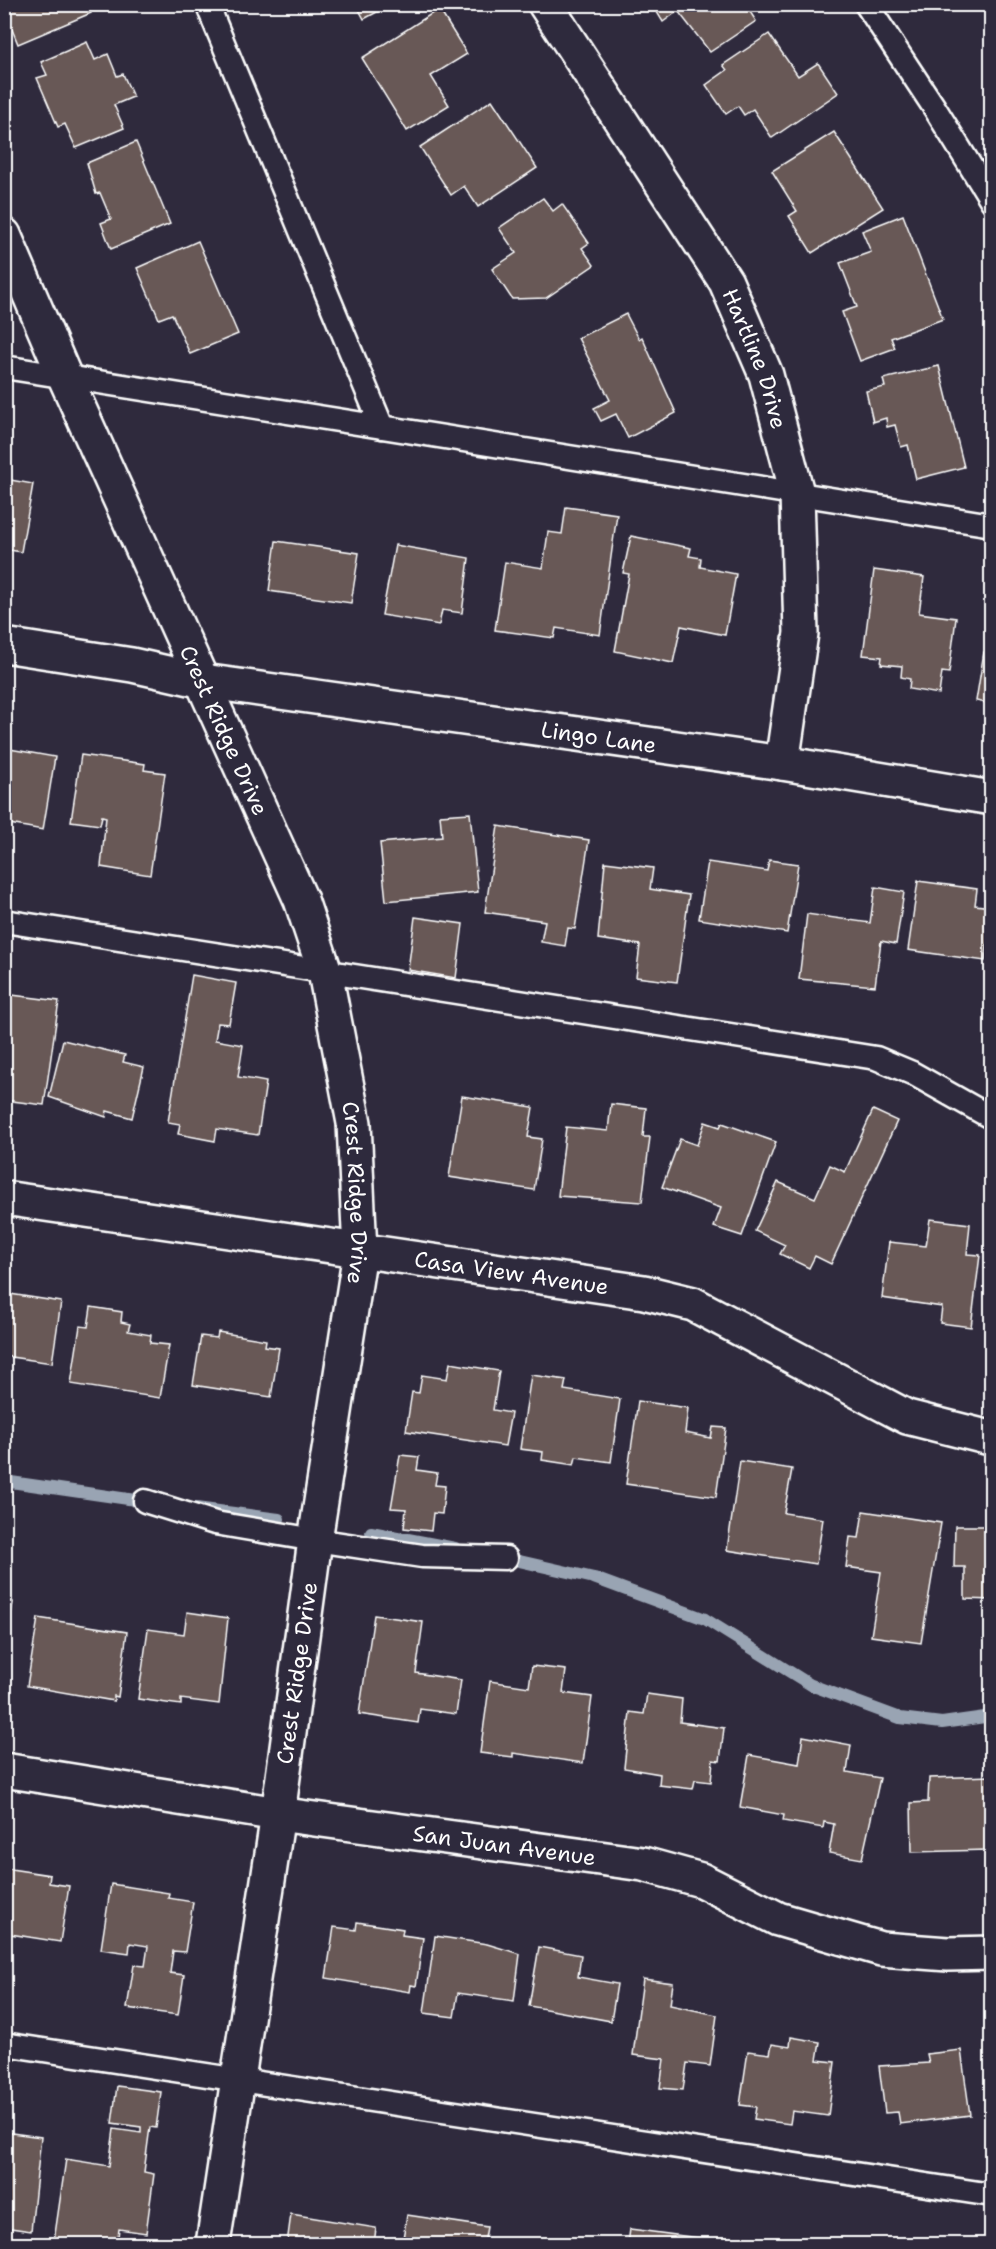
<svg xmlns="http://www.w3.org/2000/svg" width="996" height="2249" font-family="'Shantell Sans',sans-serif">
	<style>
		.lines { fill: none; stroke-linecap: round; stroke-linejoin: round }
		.stream { stroke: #99a4b3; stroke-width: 12 }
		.building { fill: #685856; stroke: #fff; stroke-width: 1.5 }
		.service-casing { stroke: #fff; stroke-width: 27 }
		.minor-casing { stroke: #fff; stroke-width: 38 }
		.service { stroke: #2f2a3d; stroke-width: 22 }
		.minor { stroke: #2f2a3d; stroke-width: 33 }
		.labels { text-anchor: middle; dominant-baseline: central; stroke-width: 6; stroke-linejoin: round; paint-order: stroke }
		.street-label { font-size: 22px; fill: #fff; stroke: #2f2a3d }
	</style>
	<rect width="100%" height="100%" fill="#2f2a3d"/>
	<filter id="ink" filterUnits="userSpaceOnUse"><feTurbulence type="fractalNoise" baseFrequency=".0167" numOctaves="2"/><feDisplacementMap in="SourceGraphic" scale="12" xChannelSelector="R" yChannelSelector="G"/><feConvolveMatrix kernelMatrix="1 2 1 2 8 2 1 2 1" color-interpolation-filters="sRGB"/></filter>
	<g filter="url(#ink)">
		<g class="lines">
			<g class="stream">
				<path d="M4 1481 149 1502"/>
				<path d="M196 1508 279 1519"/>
				<path d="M371 1532 455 1548"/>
				<path d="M502 1557 594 1578 705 1619 811 1685 900 1718 942 1723 992 1716"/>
			</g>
		</g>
		<g class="building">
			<path d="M18 4H87L91 13 18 44 4 10Z"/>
			<path d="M356 4H392L364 19Z"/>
			<path d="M652 4H745L756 21 710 52 678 11 663 22Z"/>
			<path d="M439 9 467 54 431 76 449 105 407 131 362 58Z"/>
			<path d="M769 34 798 76 818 63 838 93 772 138 753 109 744 115 738 106 726 114 706 85 727 70 723 65Z"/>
			<path d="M87 42 95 60 108 54 117 76 123 74 133 97 114 105 124 128 76 148 65 124 58 127 37 78 47 75 41 62Z"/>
			<path d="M492 100 537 168 478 207 464 186 451 195 420 147Z"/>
			<path d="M834 132 883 208 812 253 789 216 797 211 772 171Z"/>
			<path d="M136 142 170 224 111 249 101 223 111 219 100 193 96 194 87 163Z"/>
			<path d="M543 198 553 211 562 204 589 243 582 248 594 265 546 298 512 299 492 269 516 253 499 228Z"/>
			<path d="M903 215 943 319 891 338 895 348 860 361 842 312 857 307 840 263 871 252 862 231Z"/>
			<path d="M198 241 238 334 190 354 172 314 159 319 137 268Z"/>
			<path d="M626 314 639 339 642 337 676 413 628 438 616 414 601 421 594 408 610 400 578 338Z"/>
			<path d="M939 366 964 467 916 479 908 445 901 447 895 425 887 427 886 418 873 422 866 391 885 387 883 379Z"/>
			<path d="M5 479 33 484 21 552 4 549Z"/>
			<path d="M566 507 617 514 600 635 556 628 554 638 495 630 505 562 543 568 548 532 562 534Z"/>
			<path d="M631 536 691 548 689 556 701 558 700 567 736 574 725 635 681 626 673 663 615 651 629 574 623 573Z"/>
			<path d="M276 541 359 553 351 603 269 591Z"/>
			<path d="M395 545 469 558 462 613 442 610 439 625 382 615Z"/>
			<path d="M874 570 924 577 919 613 956 618 949 673 942 672 939 694 909 689 910 679 901 677 902 666 881 664 882 657 863 655Z"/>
			<path d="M984 652 992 653V704L976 701Z"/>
			<path d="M4 748 55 757 43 830 4 823Z"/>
			<path d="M81 755 145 764 144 770 165 773 150 875 101 867 106 817 102 816 100 825 71 821Z"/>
			<path d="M470 813 478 892 386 901 380 843 442 837 440 815Z"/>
			<path d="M498 826 589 840 575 929 568 928 565 946 541 942 545 921 485 912Z"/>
			<path d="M769 860 798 864 787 933 699 919 708 862 767 871Z"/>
			<path d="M605 862 653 868 650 889 689 895 677 982 636 977 640 945 598 939Z"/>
			<path d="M918 881 977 889 975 905 992 907 985 961 908 950Z"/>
			<path d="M875 887 904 892 896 944 881 941 875 986 799 979 807 914 870 923Z"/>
			<path d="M415 917 463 924 456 978 408 970Z"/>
			<path d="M192 975 236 983 229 1024 218 1023 215 1040 243 1045 238 1077 266 1082 258 1135 217 1129 215 1141 178 1134 180 1124 168 1122Z"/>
			<path d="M4 994 59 1001 44 1105 4 1100Z"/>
			<path d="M63 1040 125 1055 123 1062 144 1067 132 1118 107 1111 106 1117 49 1097Z"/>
			<path d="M462 1096 533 1107 528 1137 542 1139 534 1190 449 1177Z"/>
			<path d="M611 1104 646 1108 643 1137H650L642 1202 558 1196 566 1127 608 1131Z"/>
			<path d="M873 1110 897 1121 831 1264 815 1256 809 1268 780 1254 785 1245 755 1231 778 1182 815 1198 830 1165 845 1172Z"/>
			<path d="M705 1122 720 1127 722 1123 776 1142 742 1236 714 1227 721 1208 662 1187 680 1139 697 1145Z"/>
			<path d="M930 1219 970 1224 967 1254 980 1255 971 1327 940 1323 942 1307 882 1298 889 1242 926 1246Z"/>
			<path d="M992 1279V1329L987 1328Z"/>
			<path d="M10 1294 61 1302 52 1363 4 1356V1302L9 1303Z"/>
			<path d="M91 1307 122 1312 121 1322 130 1324 128 1331 151 1335 150 1343 169 1345 160 1398 71 1384 80 1326 88 1327Z"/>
			<path d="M218 1332 266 1340 265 1346 279 1348 271 1397 193 1385 201 1336 217 1338Z"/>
			<path d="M450 1363 499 1371 493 1410 511 1413 505 1446 406 1431 412 1392 419 1393 422 1375 447 1379Z"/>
			<path d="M531 1375 566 1380 564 1390 620 1399 611 1462 576 1457 574 1465 542 1460 543 1452 520 1449Z"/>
			<path d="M638 1401 688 1408 685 1433 711 1438 713 1427 726 1428 716 1497 626 1484Z"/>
			<path d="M400 1455 419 1457 417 1470 437 1473 435 1485 445 1486 442 1514 433 1513 431 1531 404 1528 406 1509 391 1508Z"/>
			<path d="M740 1461 792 1469 784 1513 823 1519 816 1564 727 1550Z"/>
			<path d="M863 1511 941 1523 921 1643 871 1636 881 1572 846 1567 850 1537 859 1538Z"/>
			<path d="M955 1526H992V1600L965 1599V1567H954Z"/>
			<path d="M4 1600 13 1602 4 1658Z"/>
			<path d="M187 1612 228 1618 219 1704 181 1699V1705L138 1699 148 1629 184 1634Z"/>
			<path d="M374 1615 423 1622 416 1673 461 1680 456 1714 420 1709 418 1723 359 1714Z"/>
			<path d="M38 1618 127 1632 118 1697 114 1696V1701L27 1686Z"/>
			<path d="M532 1666 566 1670 563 1693 592 1697 583 1763 513 1753V1757L480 1753 490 1681 529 1687Z"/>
			<path d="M647 1694 682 1699 680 1722 724 1728 720 1761 713 1760 711 1782 695 1780 693 1789 659 1785 660 1774 624 1768 630 1712 644 1714Z"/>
			<path d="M803 1736 851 1745 847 1772 880 1778 862 1859 829 1853 834 1824 824 1822 823 1828 783 1821 784 1815 740 1807 749 1755 799 1764Z"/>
			<path d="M992 1776V1866H988L987 1850 912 1852 911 1803 928 1802 929 1778Z"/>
			<path d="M4 1868 50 1875 49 1883 69 1886 60 1942 4 1933Z"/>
			<path d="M111 1884 169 1893 168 1898 193 1902 185 1952 173 1951 170 1973 184 1975 178 2015 127 2008 134 1965 145 1966 148 1946 130 1943 129 1953 101 1949Z"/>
			<path d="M357 1922 403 1929 402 1935 423 1938 416 1986 411 1985 410 1992 326 1978 334 1927 356 1930Z"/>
			<path d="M435 1936 487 1944 520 1954 514 2001 458 1993 454 2017 424 2013Z"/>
			<path d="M539 1947 581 1955 578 1977 617 1984 611 2021 529 2006Z"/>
			<path d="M643 1979 673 1983 670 2005 717 2015 710 2066 687 2063 683 2090 660 2088 664 2059 633 2055Z"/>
			<path d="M791 2037 820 2042 817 2060 835 2062 828 2116 792 2111 790 2124 754 2119 756 2107 740 2105 748 2051 770 2054 772 2044 790 2047Z"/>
			<path d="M961 2050 970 2115 900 2124 898 2112 885 2113 879 2066 929 2063 927 2054Z"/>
			<path d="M117 2086 161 2092 156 2128 150 2127 144 2172 154 2174 146 2233 119 2229 117 2244H80L54 2241 66 2159 109 2166 114 2129 141 2133V2127L112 2123Z"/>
			<path d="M4 2132 41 2137 31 2231 4 2227Z"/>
			<path d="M291 2214 376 2228 374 2244H287Z"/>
			<path d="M407 2215 487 2227 484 2244H402Z"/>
			<path d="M630 2229 713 2240 712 2244H628Z"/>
		</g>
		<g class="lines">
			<g class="service-casing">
				<g id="service">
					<path d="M866 4 934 107 992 201"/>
					<path d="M4 367 382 427 207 4"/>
					<path d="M382 427 992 525"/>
					<path d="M4 921 876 1058 912 1073 992 1118"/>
					<path d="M145 1501 215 1523 315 1540 422 1556 506 1558"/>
					<path d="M4 2044 992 2195"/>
				</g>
			</g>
			<g class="minor-casing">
				<g id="minor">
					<path id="s1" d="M545 4 726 282 766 375 797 493 801 633 782 763"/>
					<path id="s2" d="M4 235 64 375 301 900 325 972 354 1123 360 1252 315 1540 278 1814 213 2244"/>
					<path id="s3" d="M4 645 132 665 203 681 782 763 992 798"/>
					<path id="s4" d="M4 1198 644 1292 693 1304 907 1417 986 1437 992 1436"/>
					<path id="s5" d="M4 1770 278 1814 643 1864 701 1880 778 1919 881 1949 948 1954 992 1953"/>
				</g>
			</g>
			<use href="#service" class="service"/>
			<use href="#minor" class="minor"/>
		</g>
	</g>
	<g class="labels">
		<g class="street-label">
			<text stroke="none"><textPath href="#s1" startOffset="414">Hartline Drive</textPath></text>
			<text stroke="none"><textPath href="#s2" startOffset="542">Crest Ridge Drive</textPath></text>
			<text stroke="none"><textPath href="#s3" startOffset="602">Lingo Lane</textPath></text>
			<text stroke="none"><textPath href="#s2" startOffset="1028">Crest Ridge Drive</textPath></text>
			<text stroke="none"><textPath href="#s4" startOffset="513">Casa View Avenue</textPath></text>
			<text transform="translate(297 1673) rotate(-82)">Crest Ridge Drive</text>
			<text stroke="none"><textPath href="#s5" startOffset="506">San Juan Avenue</textPath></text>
		</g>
	</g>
	<rect width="996" height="2249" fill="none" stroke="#2f2a3d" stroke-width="24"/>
	<rect x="12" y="12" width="972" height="2225" fill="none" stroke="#fff" stroke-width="2" filter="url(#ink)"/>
</svg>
